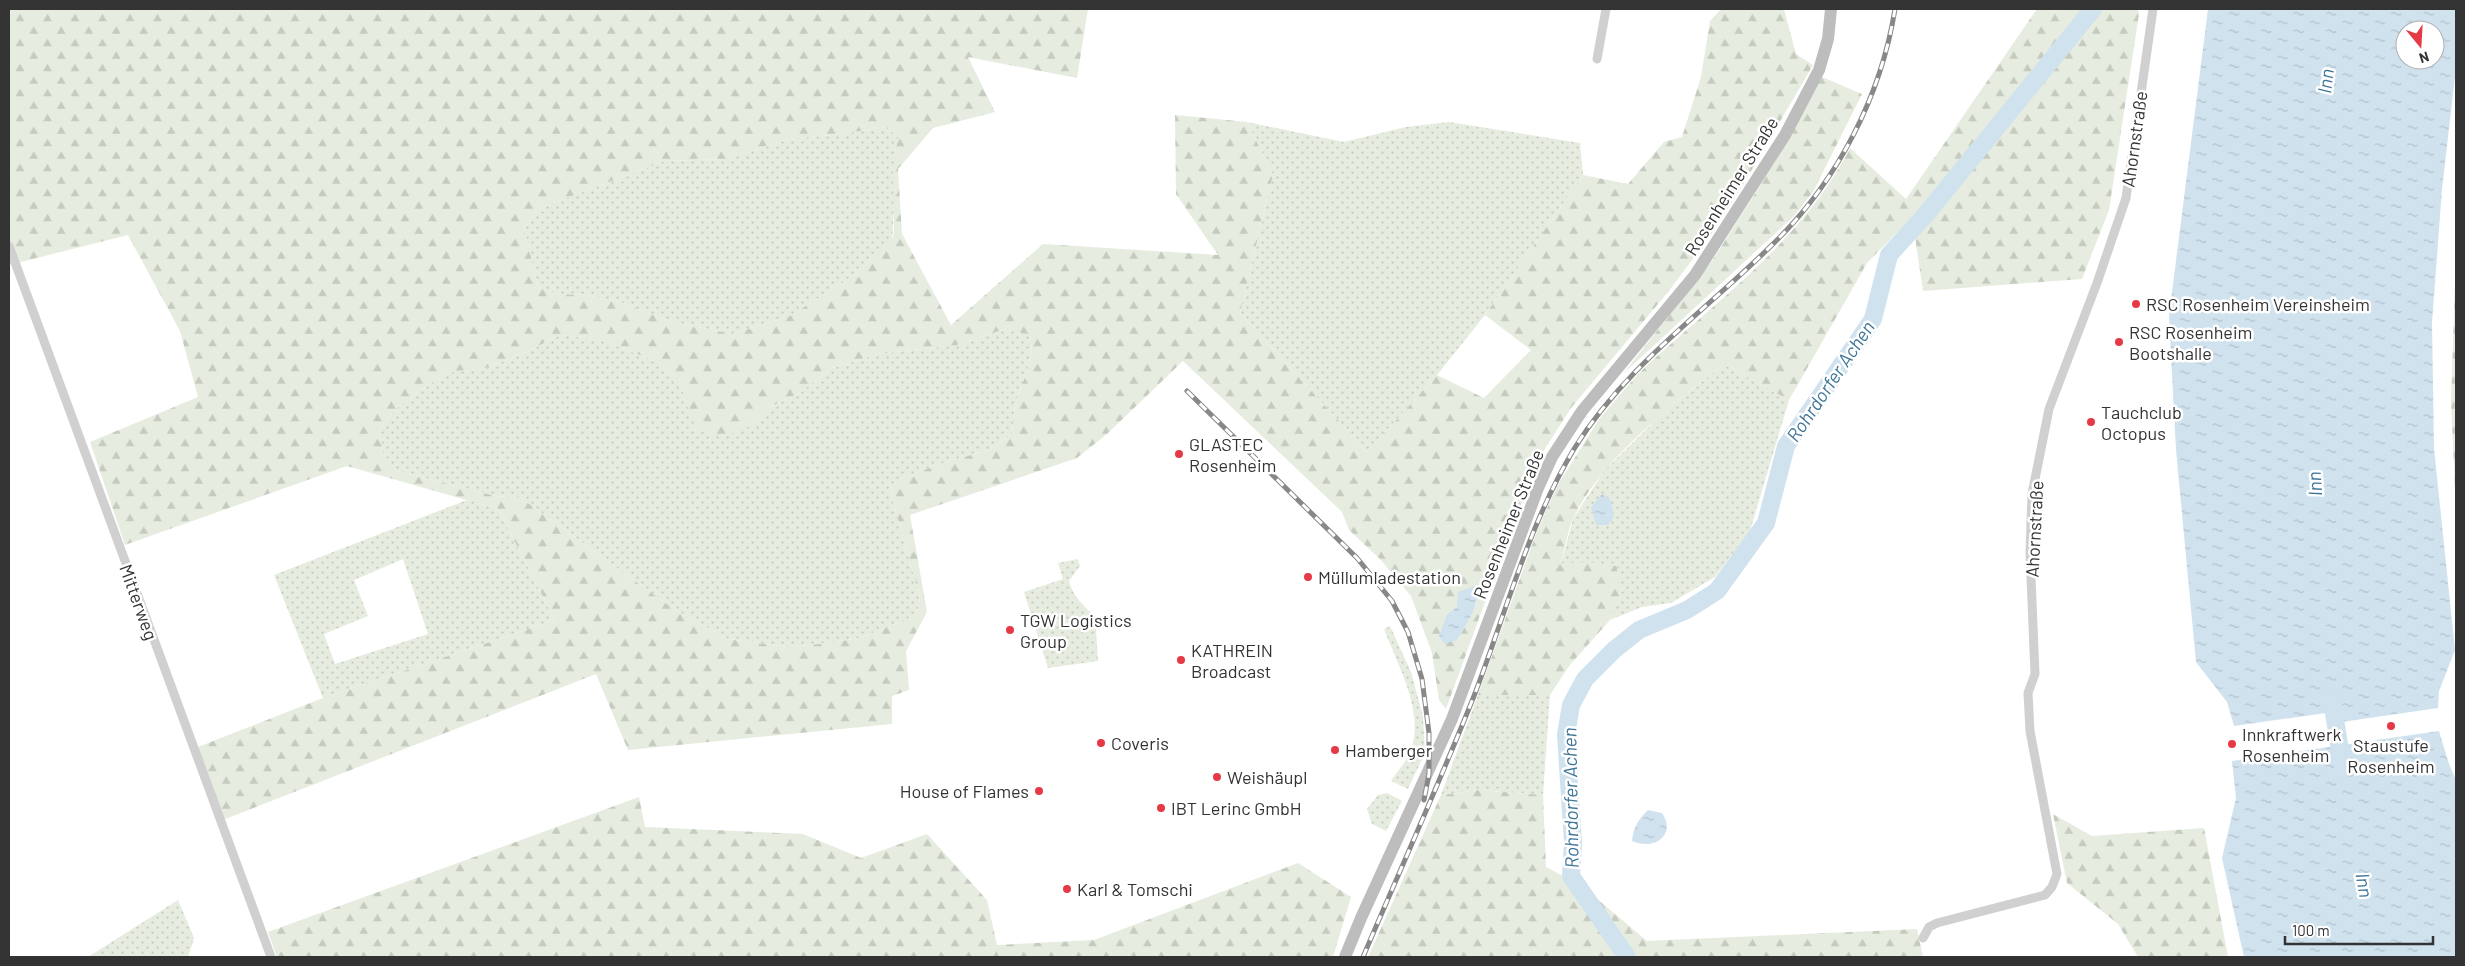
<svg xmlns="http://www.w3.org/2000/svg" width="2465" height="966" font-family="Barlow,sans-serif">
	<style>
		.grass { fill: url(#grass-dots); fill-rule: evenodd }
		.forest { fill: url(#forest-firs); fill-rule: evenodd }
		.water { fill: url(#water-ripples); fill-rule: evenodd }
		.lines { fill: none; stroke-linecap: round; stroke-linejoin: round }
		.river { stroke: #cfe2ee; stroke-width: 18 }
		.street { stroke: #d0d0d0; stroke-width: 9 }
		.secondary { stroke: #bdbdbd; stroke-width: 12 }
		.rail-casing { stroke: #888; stroke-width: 5 }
		.rail { stroke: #fff; stroke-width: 3; stroke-dasharray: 9; stroke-linecap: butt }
		.poi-dot { fill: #e63946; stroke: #fff; stroke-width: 2 }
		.labels { text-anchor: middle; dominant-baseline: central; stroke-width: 5; stroke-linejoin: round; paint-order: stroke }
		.street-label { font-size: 18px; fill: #333; stroke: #fff }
		.poi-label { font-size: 18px; fill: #333; stroke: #fff; text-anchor: start }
		.water-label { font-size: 19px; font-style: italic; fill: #3f7597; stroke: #fff }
	</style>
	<defs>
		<pattern id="grass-dots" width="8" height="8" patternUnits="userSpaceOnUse" patternTransform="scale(1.25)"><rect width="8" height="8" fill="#e6ecdf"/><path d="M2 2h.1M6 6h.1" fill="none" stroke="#c6cbc0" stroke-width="1.8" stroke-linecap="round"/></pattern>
		<pattern id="forest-firs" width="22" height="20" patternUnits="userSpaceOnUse" patternTransform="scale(1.25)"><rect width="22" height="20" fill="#e6ecdf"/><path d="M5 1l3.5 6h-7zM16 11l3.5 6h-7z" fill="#c6cbc0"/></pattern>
		<pattern id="water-ripples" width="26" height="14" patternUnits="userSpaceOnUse" patternTransform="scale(1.25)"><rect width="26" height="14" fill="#cfe2ee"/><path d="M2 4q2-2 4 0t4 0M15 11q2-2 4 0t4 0" fill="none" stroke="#b2c2cd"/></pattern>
	</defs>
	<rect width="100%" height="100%" fill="#fff"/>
	<g class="grass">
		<path d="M1247 122 1344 142 1406 127 1449 122 1580 143 1583 175 1485 315 1437 375 1367 452 1240 313 1273 175Z"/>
		<path d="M887 127 898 137 892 243 849 279 788 317 732 334 669 321 620 302 586 295 556 294 538 286 524 228 537 209 665 161 726 159 789 139 840 134Z"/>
		<path d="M1008 328 1032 335 1031 360 1015 405 1012 434 989 450 946 462 902 478 889 487 920 597 917 615 860 638 829 643 788 647 728 639 675 610 521 498 496 496 397 471 383 454 380 427 400 405 431 383 454 371 483 369 522 354 560 335 602 340 660 363 680 380 685 401 753 425 768 408 799 393 832 368 878 354 957 345Z"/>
		<path d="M1724 364 1789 400 1750 531 1715 577 1671 603 1642 607 1610 620 1622 590 1561 564 1573 519 1604 471 1663 413Z"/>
		<path d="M467 500 498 509 555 620 323 698 274 575ZM403 559 428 634 335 664 324 634 368 616 354 580Z"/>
		<path d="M1078 559 1080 566 1069 581C1073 597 1083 605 1095 616L1098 661 1048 668 1024 592 1063 579 1058 563Z"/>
		<path d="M1390 626 1411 672 1423 716 1425 753 1408 789 1391 781C1397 771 1409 759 1412 748 1423 708 1398 666 1384 629Z"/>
		<path d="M1478 695H1550L1543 795 1478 790 1441 795Z"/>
		<path d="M1387 793 1402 801 1386 831 1372 824 1367 809 1378 795Z"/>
		<path d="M178 900 194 938 188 957H88Z"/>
	</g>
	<g class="forest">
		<path d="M9 9H1088L1077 78 968 57 995 112 933 128 898 169 902 234 951 325 1043 244 1218 255 1176 194 1175 115 1247 122 1273 175 1240 313 1367 452 1437 375 1484 398 1531 350 1485 315 1583 175 1628 184 1664 142 1682 137 1701 77 1710 21 1721 9H1784L1796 54 1813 65 1743 185 1710 236 1668 292 1571 408 1541 455 1512 528 1446 709 1439 700 1432 653 1411 596 1380 559 1349 530 1342 512 1183 361 1107 434 1077 458 910 515 927 612 906 651 909 690 892 696V724L628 750 596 674 223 820 198 747 323 698 555 620 498 509 347 466 125 545 90 442 198 397 180 331 128 235 9 265ZM887 127 898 137 893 171 894 232 891 243 849 279 788 317 732 334 669 321 620 302 586 295 556 294 538 286 524 228 537 209 665 161 726 159 789 139 840 134ZM1008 328 1032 336 1031 360 1015 405 1012 434 989 450 946 462 902 478 889 487 920 597 917 615 860 638 829 643 788 647 728 639 675 610 521 498 496 496 397 471 383 454 380 427 400 405 431 383 454 371 483 369 522 354 560 335 602 340 660 363 680 380 685 401 697 430 723 437 753 425 768 408 799 393 832 368 878 354 957 345ZM1479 592 1473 613 1457 640 1447 614Z"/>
		<path d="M2037 9H2138L2139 14 2109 210 2082 279 1923 291 1912 217 1867 263 1789 400 1724 364C1674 404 1600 460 1573 519 1567 532 1565 549 1561 563L1590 562 1616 566 1622 590 1610 620 1569 666 1550 695H1478L1537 531 1557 486 1600 418 1638 374C1712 304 1803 241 1850 148L1906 199Z"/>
		<path d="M1822 77 1862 94 1813 192 1794 216 1623 374 1712 261 1758 189Z"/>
		<path d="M2456 253V513L2451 401Z"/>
		<path d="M1478 790 1543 795 1546 867 1582 886 1647 941 1917 929 1923 957H1368L1441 795Z"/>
		<path d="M639 797 645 827 803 834 861 858 927 834 987 900 997 945 1094 940 1298 863 1351 897 1333 957H277L268 932Z"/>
		<path d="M2053 814 2092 836 2204 828 2228 957H2138L2118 924 2067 883Z"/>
	</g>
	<g class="water">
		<path d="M2208 9H2456V68L2442 189 2432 323 2434 448 2455 650 2439 691 2438 708 2328 724 2326 713 2234 726 2227 702 2196 662 2176 450 2169 316ZM2405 30H2435V60H2405Z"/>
		<path d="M1602 494 1611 500 1614 517 1608 525H1596L1591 507Z"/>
		<path d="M1475 586 1479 592 1473 613 1457 640 1445 644 1439 636 1447 614 1457 607 1458 592Z"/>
		<path d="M2439 731 2449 764 2456 780V957H2244L2222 858 2236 798 2232 761Z"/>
		<path d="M1648 810 1662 813C1677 835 1654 851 1632 841 1633 829 1638 819 1648 810Z"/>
	</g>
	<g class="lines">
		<g class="river">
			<path d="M2332 701 2343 769"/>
			<path d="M1627 957 1571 876 1573 843 1566 735 1571 705 1585 679 1614 650 1639 630 1687 610 1717 591 1766 523 1786 446 1873 319 1889 255 1927 213 2093 9"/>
		</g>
		<g class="street">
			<path d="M1597 59 1606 9"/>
			<path d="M9 246 271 957"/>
			<path d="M1923 938 1929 927 1937 923 2045 895 2052 887 2057 874 2030 731 2028 693 2035 674 2030 553 2032 494 2049 409 2097 283 2126 198 2153 9"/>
		</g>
		<path class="secondary" d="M1345 957 1361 918 1452 719 1538 488 1552 457 1582 411 1695 275 1785 135 1819 70 1828 39 1831 9"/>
		<g class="rail-casing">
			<g id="rail">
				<path d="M1187 391 1357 558 1392 601 1408 632 1422 679 1429 733V774L1424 800"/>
				<path d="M1363 957C1400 870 1439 784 1474 696 1506 613 1528 526 1574 449 1626 365 1706 311 1775 242 1838 180 1881 96 1895 9"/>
			</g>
		</g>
		<use href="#rail" class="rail"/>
	</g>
	<g class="poi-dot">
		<circle cx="2136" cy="304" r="5"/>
		<circle cx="2119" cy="342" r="5"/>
		<circle cx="2091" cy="422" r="5"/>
		<circle cx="1179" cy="454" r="5"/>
		<circle cx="1308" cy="577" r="5"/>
		<circle cx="1010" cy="630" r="5"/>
		<circle cx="1181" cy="660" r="5"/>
		<circle cx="2391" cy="726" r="5"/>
		<circle cx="1101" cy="743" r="5"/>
		<circle cx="2232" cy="744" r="5"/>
		<circle cx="1335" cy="750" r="5"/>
		<circle cx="1217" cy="777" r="5"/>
		<circle cx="1039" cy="791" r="5"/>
		<circle cx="1161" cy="808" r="5"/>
		<circle cx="1067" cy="889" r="5"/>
	</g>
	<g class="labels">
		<g class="street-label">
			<text transform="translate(2134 139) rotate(-82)">Ahornstraße</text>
			<text transform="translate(1731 186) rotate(-58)">Rosenheimer Straße</text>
			<text transform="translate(1508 524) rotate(-68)">Rosenheimer Straße</text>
			<text transform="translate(2034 529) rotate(-87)">Ahornstraße</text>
			<text transform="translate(139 602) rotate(70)">Mitterweg</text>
		</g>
		<g class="poi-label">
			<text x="2146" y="304">RSC Rosenheim Vereinsheim</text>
			<text x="2129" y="332">RSC Rosenheim<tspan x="2129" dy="21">Bootshalle</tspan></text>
			<text x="2101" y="412">Tauchclub<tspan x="2101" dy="21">Octopus</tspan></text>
			<text x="1189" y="444">GLASTEC<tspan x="1189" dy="21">Rosenheim</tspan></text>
			<text x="1318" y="577">Müllumladestation</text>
			<text x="1020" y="620">TGW Logistics<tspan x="1020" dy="21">Group</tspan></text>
			<text x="1191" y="650">KATHREIN<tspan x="1191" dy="21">Broadcast</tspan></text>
			<text x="2242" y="734">Innkraftwerk<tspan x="2242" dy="21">Rosenheim</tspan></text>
			<text x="1111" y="743">Coveris</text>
			<text x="2391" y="745" text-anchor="middle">Staustufe<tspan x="2391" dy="21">Rosenheim</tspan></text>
			<text x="1345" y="750">Hamberger</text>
			<text x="1227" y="777">Weishäupl</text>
			<text x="1029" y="791" text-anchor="end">House of Flames</text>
			<text x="1171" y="808">IBT Lerinc GmbH</text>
			<text x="1077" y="889">Karl &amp; Tomschi</text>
		</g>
		<g class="water-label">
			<text transform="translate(2325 81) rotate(-83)">Inn</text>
			<text transform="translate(1830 381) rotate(-56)">Rohrdorfer Achen</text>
			<text transform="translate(2314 484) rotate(-94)">Inn</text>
			<text transform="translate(1570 798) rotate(-91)">Rohrdorfer Achen</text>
			<text transform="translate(2365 885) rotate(80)">Inn</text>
		</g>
	</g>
	<rect width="2465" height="966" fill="none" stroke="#333333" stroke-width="20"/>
	<g transform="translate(2420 45) rotate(162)"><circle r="24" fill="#ffffff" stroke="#adadad"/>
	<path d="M0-4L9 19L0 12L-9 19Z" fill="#e63946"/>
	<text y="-8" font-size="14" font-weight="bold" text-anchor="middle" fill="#333333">N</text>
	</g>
	<path d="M2285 936v8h148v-8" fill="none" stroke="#333333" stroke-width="2.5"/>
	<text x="2292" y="936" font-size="15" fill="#333333" stroke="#ffffff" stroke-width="4" paint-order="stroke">100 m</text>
</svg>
